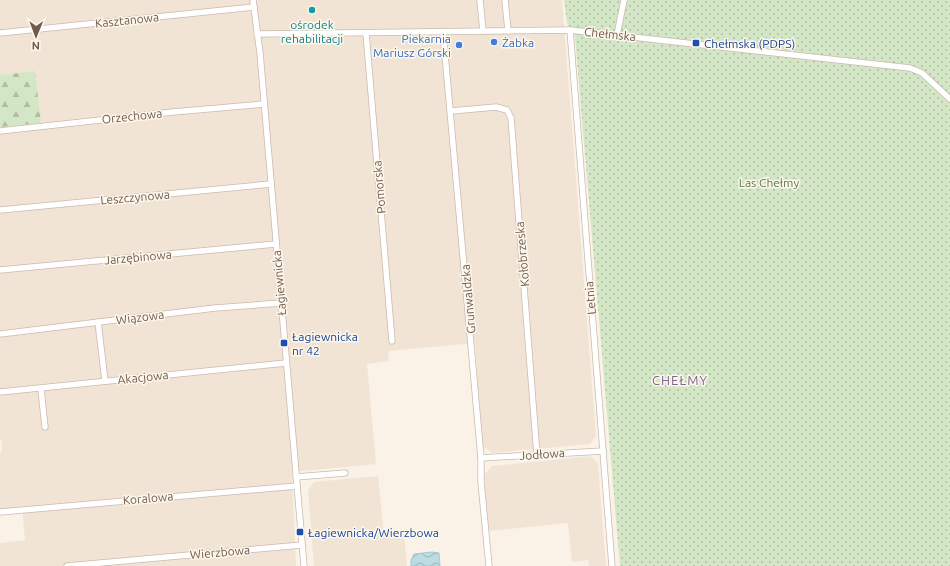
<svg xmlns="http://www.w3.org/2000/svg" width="950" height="566" font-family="Ubuntu,sans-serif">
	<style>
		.residential { fill: #f1e4d5 }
		.grass { fill: url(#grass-dots) }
		.forest { fill: url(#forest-firs) }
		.water { fill: url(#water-waves); stroke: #a3cbd3 }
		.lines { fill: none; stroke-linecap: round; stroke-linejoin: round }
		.minor-casing { stroke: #cbbaad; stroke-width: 7 }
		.minor { stroke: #fff; stroke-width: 5.5 }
		.culture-dot { fill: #0f9aa8; stroke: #fdf7ec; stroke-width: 1.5 }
		.shop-dot { fill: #3f7fe0; stroke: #fdf7ec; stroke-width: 1.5 }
		.transit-dot { fill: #1a4fb4; stroke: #fdf7ec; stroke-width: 1.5 }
		.labels { text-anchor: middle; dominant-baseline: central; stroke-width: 3; stroke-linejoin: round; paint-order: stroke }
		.street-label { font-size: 12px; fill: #715a4d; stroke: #fdf7ec }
		.culture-label { font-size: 12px; fill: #0d838f; stroke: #fdf7ec }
		.shop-label { font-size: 12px; fill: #366cbe; stroke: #fdf7ec; text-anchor: end }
		.transit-label { font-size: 12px; fill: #164399; stroke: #fdf7ec; text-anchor: start }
		.park-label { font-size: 12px; fill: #577b49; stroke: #fdf7ec }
		.neighbourhood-label { font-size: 13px; letter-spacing: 1px; fill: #80658d; stroke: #fdf7ec }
	</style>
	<defs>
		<pattern id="grass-dots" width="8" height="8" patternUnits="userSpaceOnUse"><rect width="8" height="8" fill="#d3e7c6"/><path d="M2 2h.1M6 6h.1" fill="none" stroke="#b0bea3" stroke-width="1.8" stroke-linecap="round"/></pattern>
		<pattern id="forest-firs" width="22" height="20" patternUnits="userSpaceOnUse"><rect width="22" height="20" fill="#d3e7c6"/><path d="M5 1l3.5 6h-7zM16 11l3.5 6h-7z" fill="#b0bea3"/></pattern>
		<pattern id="water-waves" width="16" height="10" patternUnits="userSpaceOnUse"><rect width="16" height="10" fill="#bcdce2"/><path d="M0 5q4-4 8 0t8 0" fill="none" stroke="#9db5b9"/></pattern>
	</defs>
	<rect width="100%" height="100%" fill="#faf2e6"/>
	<g class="residential">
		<path d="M0 0H562L596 436 590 444 492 453 482 445 475 343 388 351 389 361 367 364 376 464 292 472 296 566H0V543L25 540 22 507 0 510V452H2V440H0Z"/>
		<path d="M591 456 598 464 606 566H589L588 560 572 562 568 523 488 531 484 475 492 466Z"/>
		<path d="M378 476 384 536 404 534 407 566H314L308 491 314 482Z"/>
	</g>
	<path class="grass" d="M564 0H950V566H620L575 37 567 23Z"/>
	<path class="forest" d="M35 71 41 123 0 127V75Z"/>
	<path class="water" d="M432 552 439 553 440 566H411V560L414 554Z"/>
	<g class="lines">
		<g class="minor-casing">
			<g id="minor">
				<path d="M253 0 260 53 304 566"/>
				<path d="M480 0 483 31"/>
				<path d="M505 0 508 31"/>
				<path d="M570 30 612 566"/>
				<path d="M443 32 481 458V482L489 566"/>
				<path d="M0 33 254 7"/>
				<path d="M366 33 392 341"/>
				<path d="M257 34 570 30 910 68 922 73 950 99"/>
				<path d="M617 35 624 0"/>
				<path d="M451 111 496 107 507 110 511 118 537 455"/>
				<path d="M0 131 173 112 264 104"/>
				<path d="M0 210 271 184"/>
				<path d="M0 270 276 244"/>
				<path d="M98 322 105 381"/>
				<path d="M0 334 215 308 281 303"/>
				<path d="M41 389 45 427"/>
				<path d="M0 392 286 363"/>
				<path d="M481 458 603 451"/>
				<path d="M296 477 345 473"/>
				<path d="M0 512 297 486"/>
				<path d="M67 566 302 545"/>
			</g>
		</g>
		<use href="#minor" class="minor"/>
	</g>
	<circle class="culture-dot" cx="312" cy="10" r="4"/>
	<g class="shop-dot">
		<circle cx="494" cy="42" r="4"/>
		<circle cx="459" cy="45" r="4"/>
	</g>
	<g class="transit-dot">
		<rect x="692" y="39" width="8" height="8" rx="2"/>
		<rect x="280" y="339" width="8" height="8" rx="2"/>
		<rect x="296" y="528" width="8" height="8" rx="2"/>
	</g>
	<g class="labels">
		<g class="street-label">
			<text transform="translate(127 20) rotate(-6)">Kasztanowa</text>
			<text transform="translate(610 34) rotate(6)">Chełmska</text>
			<text transform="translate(132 116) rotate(-6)">Orzechowa</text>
			<text transform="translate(379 187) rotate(-95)">Pomorska</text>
			<text transform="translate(135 197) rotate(-5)">Leszczynowa</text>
			<text transform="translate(522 254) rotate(-95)">Kołobrzeska</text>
			<text transform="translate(138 257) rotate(-5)">Jarzębinowa</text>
			<text transform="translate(279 283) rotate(-95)">Łagiewnicka</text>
			<text transform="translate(590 298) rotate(-95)">Letnia</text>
			<text transform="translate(468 299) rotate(-95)">Grunwaldzka</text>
			<text transform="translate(140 317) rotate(-7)">Wiązowa</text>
			<text transform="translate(143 377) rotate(-6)">Akacjowa</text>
			<text transform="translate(542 454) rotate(-4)">Jodłowa</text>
			<text transform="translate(148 498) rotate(-5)">Koralowa</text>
			<text transform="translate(220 552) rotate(-5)">Wierzbowa</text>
		</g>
		<g class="culture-label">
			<text x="312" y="24">ośrodek<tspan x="312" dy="14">rehabilitacji</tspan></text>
		</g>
		<g class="shop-label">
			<text x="451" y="38">Piekarnia<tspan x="451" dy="14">Mariusz Górski</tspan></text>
			<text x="502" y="42" text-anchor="start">Żabka</text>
		</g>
		<g class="transit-label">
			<text x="704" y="43">Chełmska (PDPS)</text>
			<text x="292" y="336">Łagiewnicka<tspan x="292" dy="14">nr 42</tspan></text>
			<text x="308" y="532">Łagiewnicka/Wierzbowa</text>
		</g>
		<g class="park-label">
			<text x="769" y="182">Las Chełmy</text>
		</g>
		<g class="neighbourhood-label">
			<text x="680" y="380">CHEŁMY</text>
		</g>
	</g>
	<g transform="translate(36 36) rotate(181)" stroke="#fdf7ec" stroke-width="3" paint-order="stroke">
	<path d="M0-3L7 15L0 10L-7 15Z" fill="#715a4d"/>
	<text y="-6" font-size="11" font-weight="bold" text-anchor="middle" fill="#715a4d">N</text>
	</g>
</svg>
